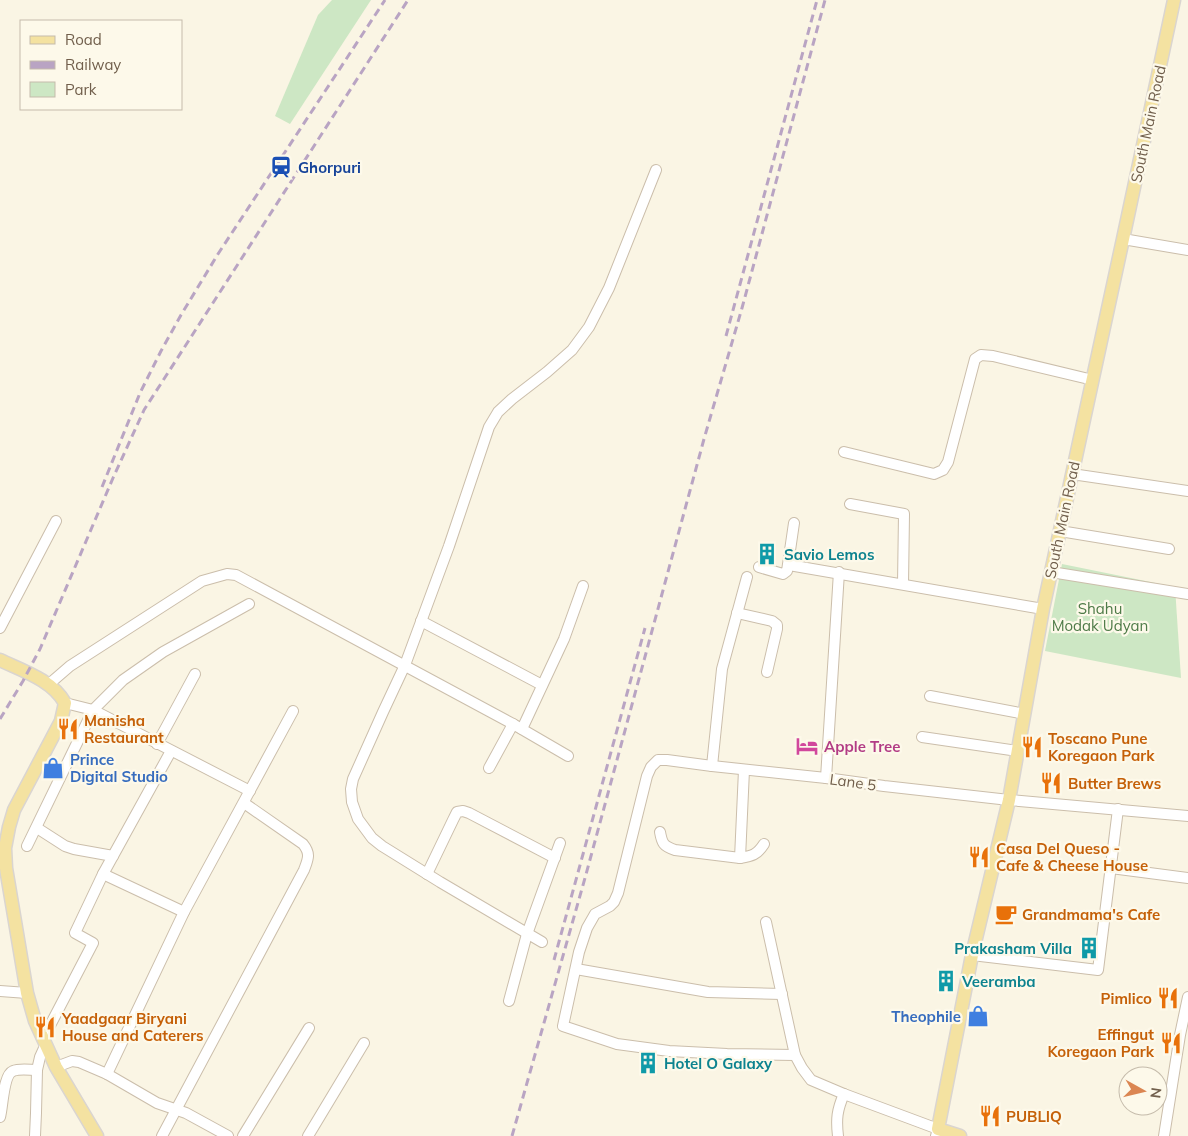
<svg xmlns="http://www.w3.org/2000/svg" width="1188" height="1136" font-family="Mulish,sans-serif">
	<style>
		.green { fill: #cde7c4 }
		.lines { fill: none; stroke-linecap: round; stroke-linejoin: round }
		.minor-casing { stroke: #cbbeab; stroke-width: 12 }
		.major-casing { stroke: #dad5d0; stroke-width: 15 }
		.minor { stroke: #fff; stroke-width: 10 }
		.major { stroke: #f4e2a1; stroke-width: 12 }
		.rail { stroke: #b9a4c3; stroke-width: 3; stroke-dasharray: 8 5; stroke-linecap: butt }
		.labels { text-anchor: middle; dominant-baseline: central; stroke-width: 4.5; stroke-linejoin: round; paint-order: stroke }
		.street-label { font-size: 15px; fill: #715f4c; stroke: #fdf9ea }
		.transit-label { font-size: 15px; font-weight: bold; fill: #164399; stroke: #fdf9ea; text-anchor: start }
		.culture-label { font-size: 15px; font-weight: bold; fill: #0d838f; stroke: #fdf9ea; text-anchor: start }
		.park-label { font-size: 15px; fill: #4f7b48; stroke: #fdf9ea }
		.food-label { font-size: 15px; font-weight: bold; fill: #c56008; stroke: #fdf9ea; text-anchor: start }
		.hotel-label { font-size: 15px; font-weight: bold; fill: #b23c85; stroke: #fdf9ea; text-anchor: start }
		.shop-label { font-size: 15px; font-weight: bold; fill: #366cbe; stroke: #fdf9ea; text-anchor: start }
	</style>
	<rect width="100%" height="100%" fill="#faf5e4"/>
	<g class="green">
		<path d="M332 0H371L290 124 275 116 318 15Z"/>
		<path d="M1062 564 1175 587 1181 678 1045 651Z"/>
	</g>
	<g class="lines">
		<g class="minor-casing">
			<g id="minor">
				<path d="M1123 239 1188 250"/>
				<path d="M844 452 934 474 943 470 948 462 975 359 981 355 993 356 1093 380"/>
				<path d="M1072 474 1188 491"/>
				<path d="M850 504 904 514 903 584"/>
				<path d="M1060 531 1169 549"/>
				<path d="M789 565 1043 609"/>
				<path d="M759 567 783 574 787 571 794 523"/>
				<path d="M1051 572 1188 594"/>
				<path d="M737 613 772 621 777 625V629L767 672"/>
				<path d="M421 621 542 685"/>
				<path d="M0 628 56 521"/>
				<path d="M48 685 70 666 202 581 227 574 236 575 513 724 568 756"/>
				<path d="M930 696 1025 714"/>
				<path d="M65 703 93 710 250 791"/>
				<path d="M522 729 564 639 583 586"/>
				<path d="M922 737 1018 751"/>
				<path d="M157 744 195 674"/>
				<path d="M712 766 722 669 747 577"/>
				<path d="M489 768 513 724"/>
				<path d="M744 770 740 858C752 856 757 855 764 844"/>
				<path d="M826 778 839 572"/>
				<path d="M37 828 65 846 74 849 113 856"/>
				<path d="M660 832C662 843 663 846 675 850L740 858"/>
				<path d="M27 846 93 710 123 680 163 652 249 604"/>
				<path d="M1111 868 1188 878"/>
				<path d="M103 874 184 912"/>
				<path d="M427 874 453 820 457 812 463 811 469 813 555 858"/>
				<path d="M766 922 795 1055 802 1068 811 1080 844 1094 938 1129 936 1136"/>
				<path d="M542 942 440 882 382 846 372 838 358 819 352 802 351 789 353 779 383 712 405 665 449 546 489 427 498 412 512 399 547 372 572 350 589 327 609 288 656 170"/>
				<path d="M972 955 1098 970 1118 809"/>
				<path d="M576 969 708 992 782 994"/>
				<path d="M0 991 27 993"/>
				<path d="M509 1001 527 934 560 843"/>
				<path d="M43 1039 93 943 75 933 103 874 171 751"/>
				<path d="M795 1055 727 1054 669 1051 617 1044 563 1026 579 952 587 928 595 914 610 906 614 902 618 893 647 776 651 767 658 760H667L712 766 826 778 884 786 1009 800 1188 816"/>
				<path d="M56 1067 72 1061 79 1062 107 1074 157 1103 186 1113 228 1136"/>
				<path d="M107 1074 184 912 293 711"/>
				<path d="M0 1117C3 1107 3 1075 13 1071 20 1068 30 1070 37 1070"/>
				<path d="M35 1136 36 1113 37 1070 40 1057 45 1046"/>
				<path d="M162 1136 304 870C308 859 311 854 303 844L244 803"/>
				<path d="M243 1136 309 1028"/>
				<path d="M308 1136 364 1043"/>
				<path d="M838 1136C836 1119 837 1110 844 1094"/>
				<path d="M1164 1136 1180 1035 1188 997"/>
			</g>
		</g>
		<g class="major-casing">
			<g id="major">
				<path d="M0 660C23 671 52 680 65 703L61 721 14 810 9 827 5 848 6 868 27 993 35 1021 56 1067 97 1136"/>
				<path d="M960 1136 938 1129 972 955 1009 800 1043 609 1123 239 1174 0"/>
			</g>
		</g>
		<use href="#minor" class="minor"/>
		<use href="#major" class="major"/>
		<g class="rail">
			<path d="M726 336 817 0"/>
			<path d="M102 487 140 393 161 351 181 315 218 254 385 0"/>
			<path d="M0 719 23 681 40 649 113 478 144 410 408 0"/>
			<path d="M554 960 645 628"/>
			<path d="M512 1136 585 878 704 439 742 308 825 0"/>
		</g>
	</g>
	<defs>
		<g id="station-bare" transform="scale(1.725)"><path d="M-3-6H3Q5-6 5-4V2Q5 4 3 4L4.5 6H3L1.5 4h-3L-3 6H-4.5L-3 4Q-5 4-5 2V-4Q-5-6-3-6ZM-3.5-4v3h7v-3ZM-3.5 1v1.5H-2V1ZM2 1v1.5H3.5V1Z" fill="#1a4fb4" stroke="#fdf9ea" stroke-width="2.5" paint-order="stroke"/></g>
		<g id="building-bare" transform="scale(1.725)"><path d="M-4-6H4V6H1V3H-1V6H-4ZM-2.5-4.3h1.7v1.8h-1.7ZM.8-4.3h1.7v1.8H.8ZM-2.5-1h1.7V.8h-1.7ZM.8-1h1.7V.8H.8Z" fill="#0f9aa8" stroke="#fdf9ea" stroke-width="2.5" paint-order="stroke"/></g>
		<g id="restaurant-bare" transform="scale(1.725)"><path d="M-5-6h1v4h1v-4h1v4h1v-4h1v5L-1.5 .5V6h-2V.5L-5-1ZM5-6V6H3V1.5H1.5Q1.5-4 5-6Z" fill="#e8710a" stroke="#fdf9ea" stroke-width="2.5" paint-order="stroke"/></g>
		<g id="hotel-bare" transform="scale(1.725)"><path d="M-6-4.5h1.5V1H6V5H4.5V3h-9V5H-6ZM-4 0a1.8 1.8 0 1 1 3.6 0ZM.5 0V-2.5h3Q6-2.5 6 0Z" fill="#d1479c" stroke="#fdf9ea" stroke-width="2.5" paint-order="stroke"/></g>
		<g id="shop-bare" transform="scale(1.725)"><path d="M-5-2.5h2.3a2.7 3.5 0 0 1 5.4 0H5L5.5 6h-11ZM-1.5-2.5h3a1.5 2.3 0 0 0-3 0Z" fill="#3f7fe0" stroke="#fdf9ea" stroke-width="2.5" paint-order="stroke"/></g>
		<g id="cafe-bare" transform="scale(1.725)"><path d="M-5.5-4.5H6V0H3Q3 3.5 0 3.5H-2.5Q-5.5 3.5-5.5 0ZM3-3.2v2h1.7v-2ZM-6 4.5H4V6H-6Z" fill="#e8710a" stroke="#fdf9ea" stroke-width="2.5" paint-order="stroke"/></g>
	</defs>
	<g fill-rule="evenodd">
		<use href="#station-bare" x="281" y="167"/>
		<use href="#building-bare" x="767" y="554"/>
		<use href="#restaurant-bare" x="68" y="729"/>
		<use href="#hotel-bare" x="807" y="746"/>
		<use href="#restaurant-bare" x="1032" y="747"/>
		<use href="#shop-bare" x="53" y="768"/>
		<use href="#restaurant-bare" x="1051" y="783"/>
		<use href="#restaurant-bare" x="979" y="857"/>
		<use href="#cafe-bare" x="1006" y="914"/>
		<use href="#building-bare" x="1089" y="948"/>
		<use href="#building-bare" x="946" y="981"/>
		<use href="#restaurant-bare" x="1168" y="998"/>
		<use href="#shop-bare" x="978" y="1016"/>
		<use href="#restaurant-bare" x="45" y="1027"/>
		<use href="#restaurant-bare" x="1171" y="1043"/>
		<use href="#building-bare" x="648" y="1063"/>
		<use href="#restaurant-bare" x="990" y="1116"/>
	</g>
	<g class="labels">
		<g class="street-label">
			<text transform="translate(1148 124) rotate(-78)">South Main Road</text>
			<text transform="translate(1062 520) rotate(-78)">South Main Road</text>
			<text transform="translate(853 782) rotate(8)">Lane 5</text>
		</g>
		<g class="transit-label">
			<text x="298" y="167">Ghorpuri</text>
		</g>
		<g class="culture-label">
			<text x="784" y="554">Savio Lemos</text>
			<text x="1072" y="948" text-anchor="end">Prakasham Villa</text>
			<text x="962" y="981">Veeramba</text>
			<text x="664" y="1063">Hotel O Galaxy</text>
		</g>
		<g class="park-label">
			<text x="1100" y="608">Shahu<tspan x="1100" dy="17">Modak Udyan</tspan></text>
		</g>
		<g class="food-label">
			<text x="84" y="720">Manisha<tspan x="84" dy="17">Restaurant</tspan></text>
			<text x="1048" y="738">Toscano Pune<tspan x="1048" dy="17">Koregaon Park</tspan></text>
			<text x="1068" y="783">Butter Brews</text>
			<text x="996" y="848">Casa Del Queso -<tspan x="996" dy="17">Cafe &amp; Cheese House</tspan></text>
			<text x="1022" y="914">Grandmama's Cafe</text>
			<text x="1152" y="998" text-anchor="end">Pimlico</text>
			<text x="62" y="1018">Yaadgaar Biryani<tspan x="62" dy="17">House and Caterers</tspan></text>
			<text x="1154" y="1034" text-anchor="end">Effingut<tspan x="1154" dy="17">Koregaon Park</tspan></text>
			<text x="1006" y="1116">PUBLIQ</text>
		</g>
		<g class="hotel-label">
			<text x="824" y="746">Apple Tree</text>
		</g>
		<g class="shop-label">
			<text x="70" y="759">Prince<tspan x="70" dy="17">Digital Studio</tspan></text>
			<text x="961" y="1016" text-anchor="end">Theophile</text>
		</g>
	</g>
	<rect x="20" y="20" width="162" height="90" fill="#fdf9ea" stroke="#c5bbab"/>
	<rect x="30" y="36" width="25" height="8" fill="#f4e2a1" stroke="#c5bbab"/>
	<text x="65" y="45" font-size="15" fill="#715f4c">Road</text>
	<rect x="30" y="61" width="25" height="8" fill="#b9a4c3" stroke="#c5bbab"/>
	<text x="65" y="70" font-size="15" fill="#715f4c">Railway</text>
	<rect x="30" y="82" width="25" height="15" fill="#cde7c4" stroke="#c5bbab"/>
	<text x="65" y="95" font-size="15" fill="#715f4c">Park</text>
	<g transform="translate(1143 1091) rotate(98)"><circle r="24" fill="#fdf9ea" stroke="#c5bbab"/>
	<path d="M0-4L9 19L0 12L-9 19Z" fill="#db8652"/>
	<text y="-8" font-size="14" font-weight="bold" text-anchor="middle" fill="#715f4c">N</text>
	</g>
</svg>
